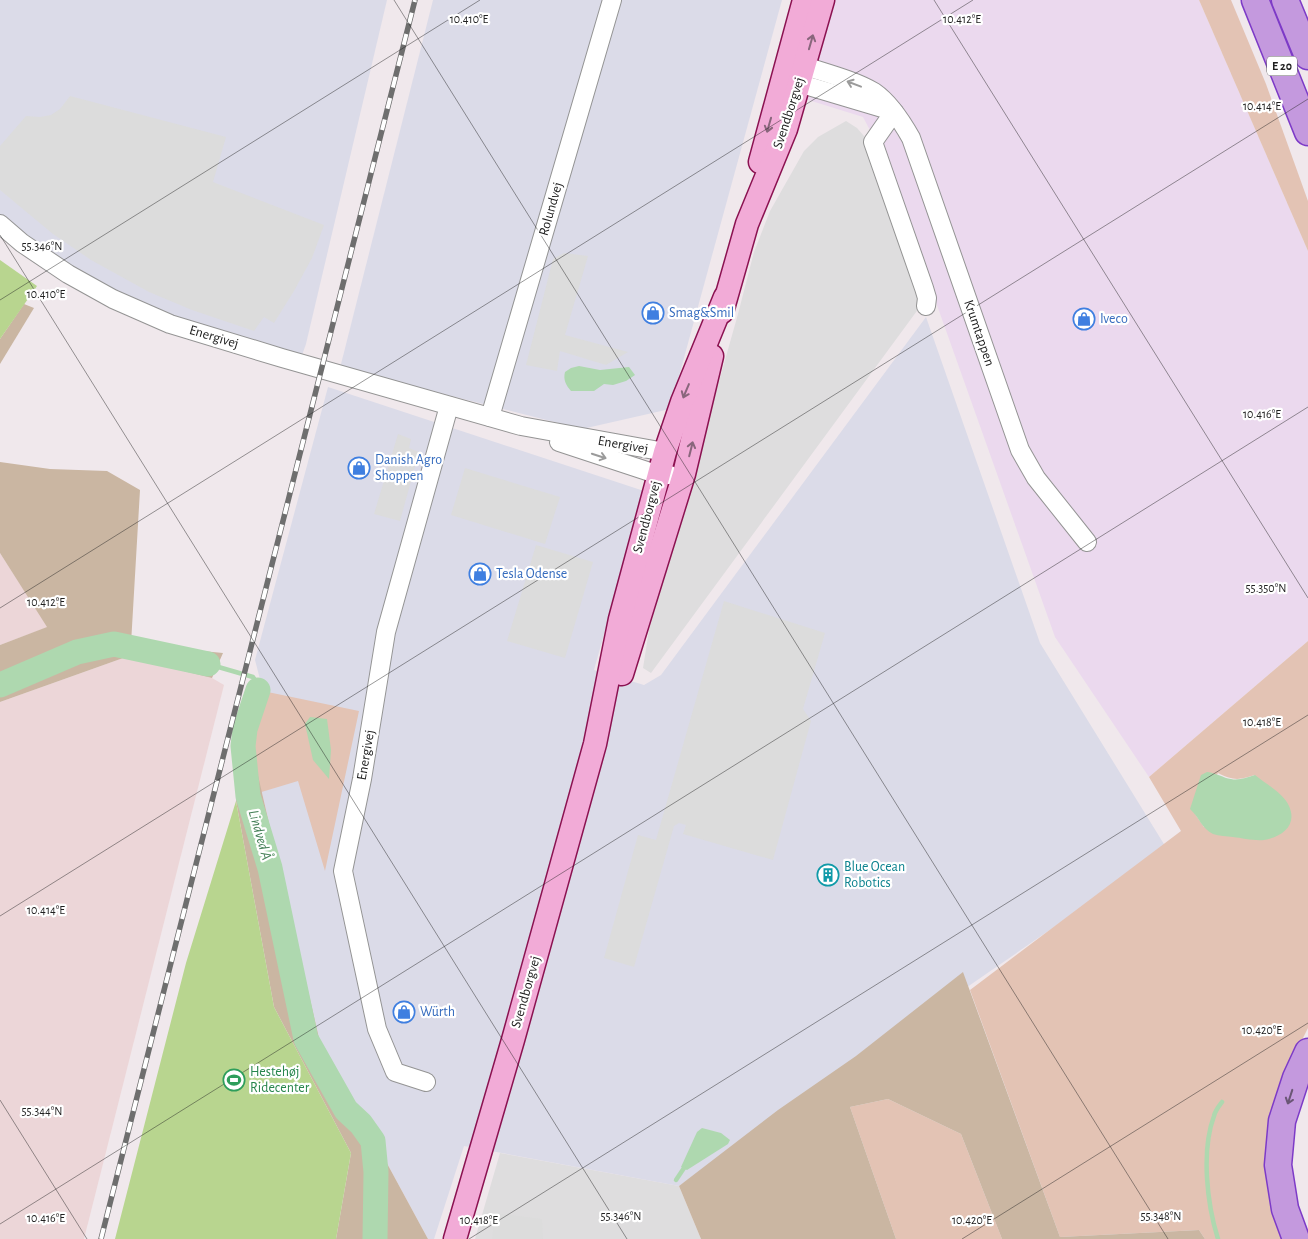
<svg xmlns="http://www.w3.org/2000/svg" width="1308" height="1239" font-family="'Alegreya Sans',sans-serif">
	<style>
		.residential { fill: #deddde }
		.commercial { fill: #ebd9ee }
		.industrial { fill: #dbdbe8 }
		.farmland { fill: #ecd6d8 }
		.grass { fill: #e3c3b4; fill-rule: evenodd }
		.forest { fill: #cab6a2 }
		.pitch { fill: #b8d58f }
		.parking { fill: #dcdcdc }
		.water { fill: #aed8af }
		.lines { fill: none; stroke-linecap: round; stroke-linejoin: round }
		.stream { stroke: #aed8af; stroke-width: 4.5 }
		.river { stroke: #aed8af; stroke-width: 25 }
		.minor-casing { stroke: #949494; stroke-width: 20 }
		.major-casing { stroke: #8b1251; stroke-width: 25 }
		.highway-casing { stroke: #7d3bc7; stroke-width: 29 }
		.minor { stroke: #fff; stroke-width: 18 }
		.major { stroke: #f2abd7; stroke-width: 22 }
		.highway { stroke: #c499de; stroke-width: 26 }
		.rail-casing { stroke: #6e6e6e; stroke-width: 5.5 }
		.rail { stroke: #fff; stroke-width: 4; stroke-dasharray: 11; stroke-linecap: butt }
		.oneway { stroke: #89667c }
		.oneway2 { stroke: #9b9b9b }
		.oneway3 { stroke: #6a5675 }
		.ticks { fill: none; stroke: #202020; stroke-width: 1; stroke-opacity: 0.45 }
		.labels { text-anchor: middle; dominant-baseline: central; stroke-width: 4.5; stroke-linejoin: round; paint-order: stroke }
		.shield { fill: #fff; stroke: #636363; stroke-width: 1 }
		.shield-label { font-size: 12px; font-weight: bold; fill: #202020 }
		.street-label { font-size: 14px; fill: #202020; stroke: #fff }
		.shop-label { font-size: 14px; fill: #366cbe; stroke: #fff; text-anchor: start }
		.culture-label { font-size: 14px; fill: #0d838f; stroke: #fff; text-anchor: start }
		.leisure-label { font-size: 14px; fill: #27864d; stroke: #fff; text-anchor: start }
		.water-label { font-size: 15px; font-style: italic; fill: #468158; stroke: #fff }
		.ticks-label { font-size: 12px; text-anchor: middle; fill: #202020; stroke: #fff; stroke-width: 4.5; stroke-linejoin: round; paint-order: stroke }
	</style>
	<rect width="100%" height="100%" fill="#f0e8ec"/>
	<g class="residential">
		<path d="M846 121 857 128 864 136 872 154 922 304 651 673 643 668 649 630 738 314 754 252 770 211 804 151 818 137Z"/>
		<path d="M500 1153 679 1186 701 1239H475Z"/>
	</g>
	<path class="commercial" d="M831 0H1199L1308 251V641L1149 777 1055 637 885 159 863 117 802 98Z"/>
	<g class="industrial">
		<path d="M0 0H387L306 344 296 372 120 312 0 237Z"/>
		<path d="M433 0H782L670 409 582 429 340 368Z"/>
		<path d="M926 317 1040 643 1167 849 679 1186 464 1146 434 1239H428L319 1038 253 754 263 691 255 660 328 387 644 491 594 670 644 685 661 675Z"/>
	</g>
	<g class="farmland">
		<path d="M0 553 48 627 0 645Z"/>
		<path d="M126 657 212 678 224 685 84 1239H0V702Z"/>
	</g>
	<g class="grass">
		<path d="M1199 0H1231L1266 84 1308 201V251Z"/>
		<path d="M1308 641V1028L1287 1070 1273 1105 1268 1146 1282 1239H1205L1199 1230 1060 1237 970 990 1181 831 1149 777ZM1218 773C1234 781 1239 780 1255 775L1204 827 1195 814Z"/>
		<path d="M258 690 359 711 325 871 298 781 248 796 243 746 245 729Z"/>
		<path d="M888 1099 961 1134 1002 1239H896L850 1107Z"/>
	</g>
	<g class="forest">
		<path d="M24 304 34 308 0 364V339Z"/>
		<path d="M0 462 50 469 107 471 140 490 131 644 223 653 212 678 126 657 0 702V645L47 627 0 553Z"/>
		<path d="M253 754 319 1038 428 1239H336L351 1153 274 1007 236 801Z"/>
		<path d="M963 972 1060 1237 1199 1230 1205 1239H1002L961 1134 888 1099 850 1107 896 1239H701L679 1186 778 1110 856 1056Z"/>
	</g>
	<g class="pitch">
		<path d="M0 260 37 286 0 339Z"/>
		<path d="M236 801 274 1007 351 1153 336 1239H115L186 963Z"/>
	</g>
	<g class="parking">
		<path d="M70 96 226 137 213 182 324 225 312 258 294 291 274 323 264 317 254 331 192 310 149 292 91 260 53 234 0 190V146L26 116 40 117 51 115 60 109Z"/>
		<path d="M564 253 588 256 565 335 628 352 606 365 560 351 557 371 526 365 553 259Z"/>
		<path d="M398 434 411 439 409 448 419 452 400 521 374 514Z"/>
		<path d="M465 468 560 497 545 544 451 515Z"/>
		<path d="M536 545 593 562 565 658 507 641Z"/>
		<path d="M724 601 825 633 803 709 811 721 773 860 683 834 686 825 679 823 674 826 634 967 604 958 638 835 656 840Z"/>
		<path d="M495 1213 542 1219 543 1239H492Z"/>
	</g>
	<g class="water">
		<path d="M579 366 600 370 629 367 635 375 626 381 613 385 604 384 594 391H571C566 385 563 380 565 372L571 368Z"/>
		<path d="M310 717 327 719 331 750 329 779 313 760 305 724Z"/>
		<path d="M1207 772C1217 773 1223 778 1231 779 1239 781 1247 777 1255 775 1266 784 1283 793 1289 806 1298 826 1281 837 1264 840 1254 841 1242 838 1233 837 1227 836 1219 836 1213 834 1202 829 1199 817 1190 809L1201 775Z"/>
		<path d="M702 1128 721 1133 730 1140 728 1144 687 1170 681 1167 697 1132Z"/>
	</g>
	<g class="lines">
		<g class="stream">
			<path d="M208 664 253 677 259 685 258 690"/>
			<path d="M676 1180 684 1168"/>
			<path d="M1218 1239C1207 1204 1201 1151 1214 1116 1215 1111 1219 1106 1222 1102"/>
		</g>
		<g class="river">
			<path d="M0 685 77 652 114 644 208 664"/>
			<path d="M258 690 245 729 243 746 248 796 270 868 306 1039 346 1110 361 1124 373 1141 376 1172 375 1239"/>
		</g>
		<g class="minor-casing">
			<g id="minor">
				<path d="M793 62C817 71 853 79 874 92 890 103 902 122 911 138L1020 450 1036 478 1087 542"/>
				<path d="M788 80 892 111"/>
				<path d="M894 112 873 142 924 288 927 298 926 306"/>
				<path d="M0 224 22 243 68 274 113 299 170 324 282 358 521 426 665 452"/>
				<path d="M490 417 612 0"/>
				<path d="M559 442 659 475H670"/>
				<path d="M426 1082 395 1072 377 1029 343 871 362 779 386 632 449 406"/>
			</g>
		</g>
		<g class="major-casing">
			<g id="major">
				<path d="M760 162 804 0"/>
				<path d="M722 312 747 224 786 129 823 0"/>
				<path d="M622 674 684 474 712 356"/>
				<path d="M455 1239 513 1040 595 744 620 619 665 452 682 402 725 297"/>
			</g>
		</g>
		<g class="highway-casing">
			<g id="highway">
				<path d="M1255 0 1308 132"/>
				<path d="M1285 0 1308 56"/>
				<path d="M1296 1239 1285 1209 1278 1165 1282 1121 1296 1078 1308 1052"/>
			</g>
		</g>
		<use href="#minor" class="minor"/>
		<use href="#major" class="major"/>
		<use href="#highway" class="highway"/>
		<g class="rail-casing">
			<path id="rail" d="M101 1239 415 0"/>
		</g>
		<use href="#rail" class="rail"/>
	</g>
	<defs><path id="oneway-shaft" d="M-6 0H5M1.5-3L5.5 0L1.5 3" fill="none" stroke-width="1.6" stroke-linecap="round" stroke-linejoin="round" transform="scale(1.25)"/></defs>
	<g class="oneway">
		<use href="#oneway-shaft" transform="translate(811 42) rotate(-74)"/>
		<use href="#oneway-shaft" transform="translate(769 125) rotate(106)"/>
		<use href="#oneway-shaft" transform="translate(686 391) rotate(113)"/>
		<use href="#oneway-shaft" transform="translate(691 449) rotate(-76)"/>
	</g>
	<g class="oneway2">
		<use href="#oneway-shaft" transform="translate(854 84) rotate(-159)"/>
		<use href="#oneway-shaft" transform="translate(599 456) rotate(18)"/>
	</g>
	<use class="oneway3" href="#oneway-shaft" transform="translate(1290 1097) rotate(108)"/>
	<path class="ticks" d="M394 0 1168 1239M934 0 1308 598M0 235 627 1239M0 300 480 0M0 608 973 0M0 916 1308 99M0 1100 87 1239M0 1224 1308 407M469 1239 1308 715M962 1239 1308 1023"/>
	<defs>
		<g id="shop-ring" transform="scale(1.125)"><circle r="9.5" fill="#fff" stroke="#3f7fe0" stroke-width="1.5"/><path d="M-5-2.5h2.3a2.7 3.5 0 0 1 5.4 0H5L5.5 6h-11ZM-1.5-2.5h3a1.5 2.3 0 0 0-3 0Z" fill="#3f7fe0"/></g>
		<g id="building-ring" transform="scale(1.125)"><circle r="9.5" fill="#fff" stroke="#0f9aa8" stroke-width="1.5"/><path d="M-4-6H4V6H1V3H-1V6H-4ZM-2.5-4.3h1.7v1.8h-1.7ZM.8-4.3h1.7v1.8H.8ZM-2.5-1h1.7V.8h-1.7ZM.8-1h1.7V.8H.8Z" fill="#0f9aa8"/></g>
		<g id="stadium-ring" transform="scale(1.125)"><circle r="9.5" fill="#fff" stroke="#2e9e5b" stroke-width="1.5"/><path d="M0-5a6.5 5 0 1 0 0 10a6.5 5 0 1 0 0-10ZM-3.5-1.8h7v3.6h-7Z" fill="#2e9e5b"/></g>
	</defs>
	<g fill-rule="evenodd">
		<use href="#shop-ring" x="653" y="313"/>
		<use href="#shop-ring" x="1084" y="319"/>
		<use href="#shop-ring" x="359" y="468"/>
		<use href="#shop-ring" x="480" y="574"/>
		<use href="#building-ring" x="828" y="875"/>
		<use href="#shop-ring" x="404" y="1012"/>
		<use href="#stadium-ring" x="234" y="1080"/>
	</g>
	<g class="labels">
		<rect class="shield" x="1267" y="56.5" width="30" height="19" rx="4"/>
		<g class="shield-label">
			<text x="1282" y="66">E 20</text>
		</g>
		<g class="street-label">
			<text transform="translate(789 113) rotate(-72)">Svendborgvej</text>
			<text transform="translate(551 209) rotate(-74)">Rolundvej</text>
			<text transform="translate(979 333) rotate(71)">Krumtappen</text>
			<text transform="translate(214 337) rotate(17)">Energivej</text>
			<text transform="translate(623 445) rotate(10)">Energivej</text>
			<text transform="translate(647 517) rotate(-75)">Svendborgvej</text>
			<text transform="translate(366 755) rotate(-80)">Energivej</text>
			<text transform="translate(526 992) rotate(-74)">Svendborgvej</text>
		</g>
		<g class="shop-label">
			<text x="669" y="313">Smag&amp;Smil</text>
			<text x="1100" y="319">Iveco</text>
			<text x="375" y="460">Danish Agro<tspan x="375" dy="16">Shoppen</tspan></text>
			<text x="496" y="574">Tesla Odense</text>
			<text x="420" y="1012">Würth</text>
		</g>
		<g class="culture-label">
			<text x="844" y="867">Blue Ocean<tspan x="844" dy="16">Robotics</tspan></text>
		</g>
		<g class="leisure-label">
			<text x="250" y="1072">Hestehøj<tspan x="250" dy="16">Ridecenter</tspan></text>
		</g>
		<g class="water-label">
			<text transform="translate(260 835) rotate(74)">Lindved Å</text>
		</g>
	</g>
	<g class="ticks-label">
		<text x="469" y="23">10.410°E</text>
		<text x="962" y="23">10.412°E</text>
		<text x="1262" y="110">10.414°E</text>
		<text x="42" y="250">55.346°N</text>
		<text x="46" y="298">10.410°E</text>
		<text x="1262" y="418">10.416°E</text>
		<text x="1266" y="592">55.350°N</text>
		<text x="46" y="606">10.412°E</text>
		<text x="1262" y="726">10.418°E</text>
		<text x="46" y="914">10.414°E</text>
		<text x="1262" y="1034">10.420°E</text>
		<text x="42" y="1115">55.344°N</text>
		<text x="621" y="1220">55.346°N</text>
		<text x="1161" y="1220">55.348°N</text>
		<text x="46" y="1222">10.416°E</text>
		<text x="479" y="1224">10.418°E</text>
		<text x="972" y="1224">10.420°E</text>
	</g>
</svg>
